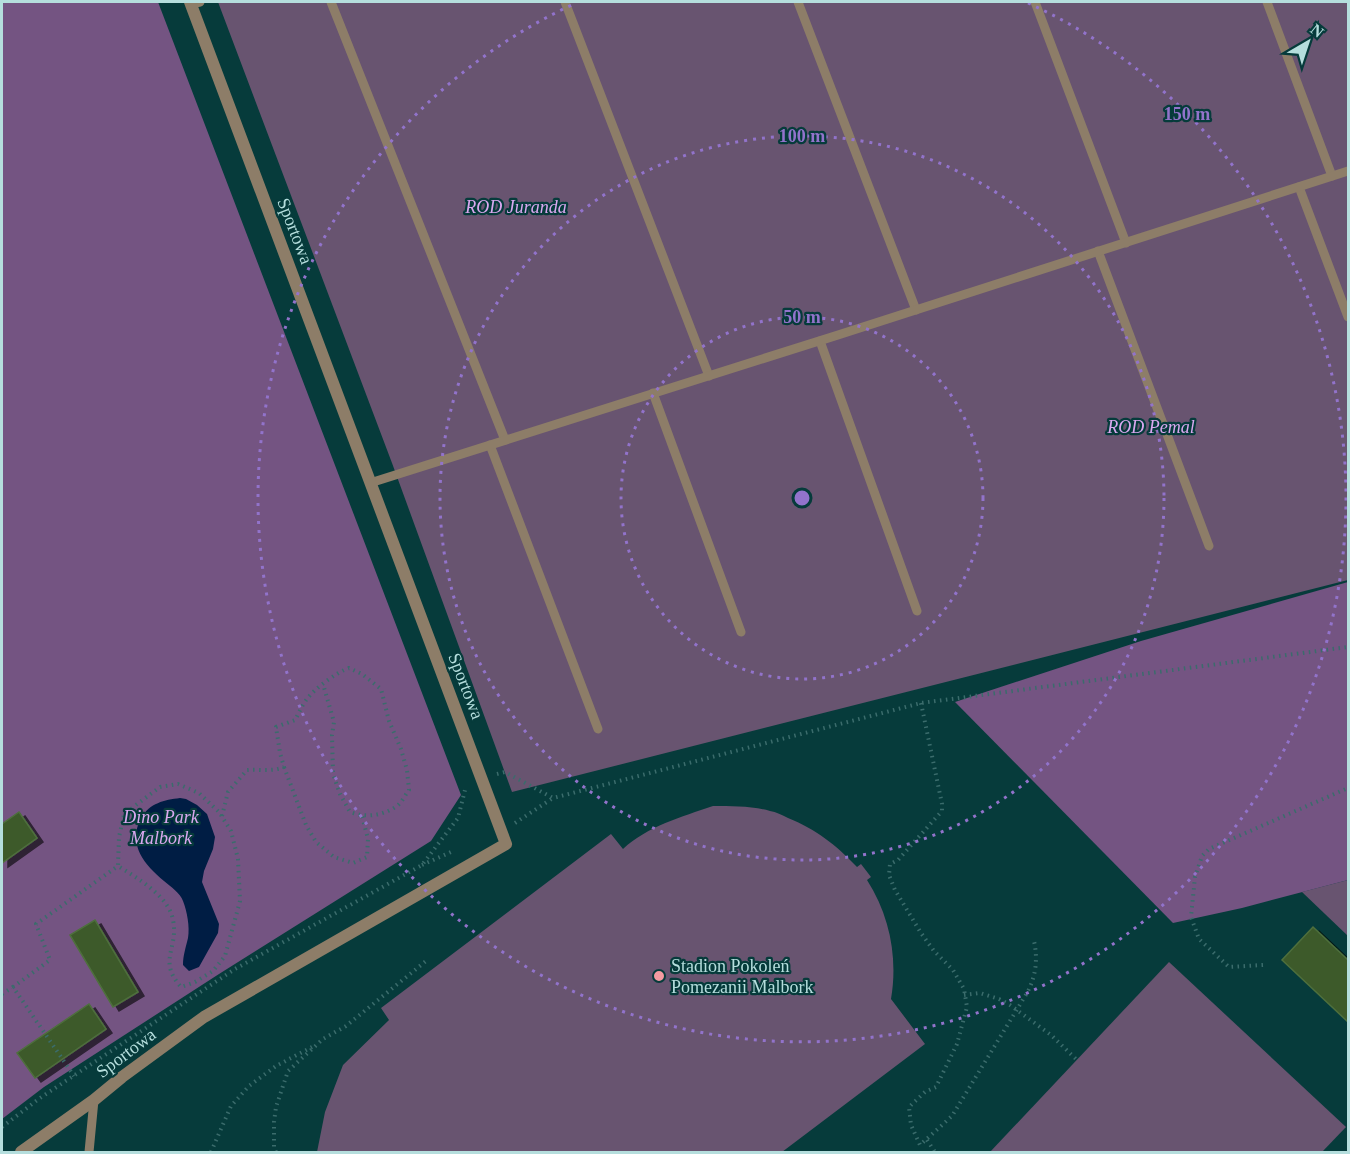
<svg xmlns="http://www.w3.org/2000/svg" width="1350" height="1154" font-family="'Times New Roman',serif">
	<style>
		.green { fill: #685470 }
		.forest { fill: #745482 }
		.water { fill: #001d44 }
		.building { fill: #3c5a2b; stroke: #4e6f3c; stroke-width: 1.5; filter: url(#shadow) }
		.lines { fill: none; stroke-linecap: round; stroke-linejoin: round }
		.path { stroke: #3b6c6c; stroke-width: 4; stroke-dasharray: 1.5 4.5; stroke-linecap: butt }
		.service { stroke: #8d7d68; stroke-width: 9 }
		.minor { stroke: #8d7d68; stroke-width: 12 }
		.ring { fill: none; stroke: #9273cb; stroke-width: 3; stroke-dasharray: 3 6 }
		.poi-dot { fill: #f49aa1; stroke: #063b3b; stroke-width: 2 }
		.labels { text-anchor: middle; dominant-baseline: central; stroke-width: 4.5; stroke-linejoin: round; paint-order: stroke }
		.park-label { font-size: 18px; font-style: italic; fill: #daa8f0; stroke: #063b3b }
		.street-label { font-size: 18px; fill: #b5dedd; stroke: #063b3b }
		.poi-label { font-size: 18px; fill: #b5dedd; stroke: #063b3b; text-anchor: start }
		.centre { fill: #9273cb; stroke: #063b3b; stroke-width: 3 }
		.ring-label { font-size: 18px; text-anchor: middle; font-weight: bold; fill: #9273cb; stroke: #063b3b; stroke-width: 4.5; stroke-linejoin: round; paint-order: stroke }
	</style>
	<defs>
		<filter id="shadow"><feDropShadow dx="6" dy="4" stdDeviation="0" flood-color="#0009"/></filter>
	</defs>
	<rect width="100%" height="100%" fill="#063b3b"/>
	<g class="green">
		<path d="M218 2H1348V580L512 792 392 463Z"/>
		<path d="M713 806C732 806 752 806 770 811 776 812 782 815 788 818 817 830 835 844 857 867L861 864 871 877 867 880C890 916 898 958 891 999L925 1044 782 1152H317L325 1112 343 1065 389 1020 381 1008 611 834 623 849C648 826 681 817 713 806Z"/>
		<path d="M1348 880V936L1302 892Z"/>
		<path d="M1169 962 1346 1127 1322 1152H990Z"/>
	</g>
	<g class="forest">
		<path d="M2 2H158L461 795 431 841 219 974 44 1087 2 1119Z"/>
		<path d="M1348 582V880L1242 908 1173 923 955 702 1141 641Z"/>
	</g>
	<path class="water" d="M180 798 186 799 197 805 207 814 215 837 213 849 204 871 202 882 219 924 218 933 199 967 189 971 183 965C183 955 186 947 188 938 190 927 187 911 183 901 180 893 171 887 164 881 145 865 127 845 141 818 150 803 164 800 180 798Z"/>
	<g class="building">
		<path d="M19 812 37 838 2 863V824Z"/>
		<path d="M95 920 138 992 113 1007 70 935Z"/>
		<path d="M1313 927 1348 960V1022L1282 960Z"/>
		<path d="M89 1004 106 1029 35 1078 17 1053Z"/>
	</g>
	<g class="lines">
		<g class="path">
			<path d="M921 703 942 804V811L898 860 890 864 889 875 895 890 921 933 934 951 953 970 964 989 967 1007 957 1044 936 1087 925 1092 909 1107 911 1125 920 1145 952 1116 1027 993C1036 976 1038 959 1034 941"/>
			<path d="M284 767 306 825 316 842 334 857 353 863 367 857 368 839 362 816"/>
			<path d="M497 774 505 772 553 798 921 703 1348 647"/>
			<path d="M222 816 228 792 247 770C259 769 273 772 284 767L280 753 276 727 295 720C299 713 302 705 307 699 314 689 337 672 349 668L362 674 381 689 389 721 401 749 407 770 409 790C405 795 402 802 397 806 382 816 366 818 350 812L340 794 333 774 332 735 334 722 323 684"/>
			<path d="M515 823 553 798"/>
			<path d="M422 865 451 852"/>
			<path d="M1263 965 1229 967 1199 939 1191 917 1195 877 1202 856 1209 849 1348 788"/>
			<path d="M13 987 50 960 36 924 118 866 119 837 124 815 136 805 160 787 178 784 199 793 219 812 231 831 238 859 240 901 225 956 213 971 195 982 181 987C157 960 179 949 173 920 169 896 137 878 118 866"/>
			<path d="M2 994 13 987 74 1076"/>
			<path d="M964 995 980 993 999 999 1010 1005 1051 1035 1077 1060"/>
			<path d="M2 1127 40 1098 235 969 422 865 458 818 465 790"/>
			<path d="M927 1140 935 1152"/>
			<path d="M211 1152 231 1106 249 1086 276 1066 312 1047"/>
			<path d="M276 1152 274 1148V1122L276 1107 288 1071 323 1039 346 1026 426 961"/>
		</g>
		<g class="service">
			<path d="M331 2 505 440"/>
			<path d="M565 2 709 376"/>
			<path d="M798 2 916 310"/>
			<path d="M1035 2 1126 243"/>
			<path d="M1267 2 1332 176"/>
			<path d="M191 4 200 2"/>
			<path d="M1299 187 1348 317"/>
			<path d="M1098 251 1209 546"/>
			<path d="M820 341 917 611"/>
			<path d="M653 393 741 632"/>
			<path d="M490 445 598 729"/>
			<path d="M370 483 838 335 1348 171"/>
			<path d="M89 1152 94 1100"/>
		</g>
		<path class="minor" d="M21 1152 94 1100 122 1077 204 1017 506 844 190 2"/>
	</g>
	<g class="ring">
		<circle cx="802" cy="498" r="181"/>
		<circle cx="802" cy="498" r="362"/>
		<path d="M1028 3A544 544 0 1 1 576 3"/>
	</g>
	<circle class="poi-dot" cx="659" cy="976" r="6"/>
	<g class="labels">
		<g class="park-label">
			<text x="516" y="207">ROD Juranda</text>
			<text x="1151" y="427">ROD Pemal</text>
			<text x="161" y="817">Dino Park<tspan x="161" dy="21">Malbork</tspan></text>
		</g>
		<g class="street-label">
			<text transform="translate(295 231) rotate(69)">Sportowa</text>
			<text transform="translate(466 686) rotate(69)">Sportowa</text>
			<text transform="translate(126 1053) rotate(-37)">Sportowa</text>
		</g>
		<g class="poi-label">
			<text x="671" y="966">Stadion Pokoleń<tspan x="671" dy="21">Pomezanii Malbork</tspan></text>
		</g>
	</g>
	<circle cx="802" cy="498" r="9" class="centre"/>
	<g class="ring-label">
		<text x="1187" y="120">150 m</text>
		<text x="802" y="142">100 m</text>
		<text x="802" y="323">50 m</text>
	</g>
	<rect width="1350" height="1154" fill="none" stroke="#b5dedd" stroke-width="6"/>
	<g transform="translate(1308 42) rotate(39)" stroke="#063b3b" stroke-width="4.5" paint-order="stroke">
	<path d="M0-4.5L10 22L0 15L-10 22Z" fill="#b5dedd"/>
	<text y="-9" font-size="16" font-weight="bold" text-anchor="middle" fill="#b5dedd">N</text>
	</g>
</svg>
